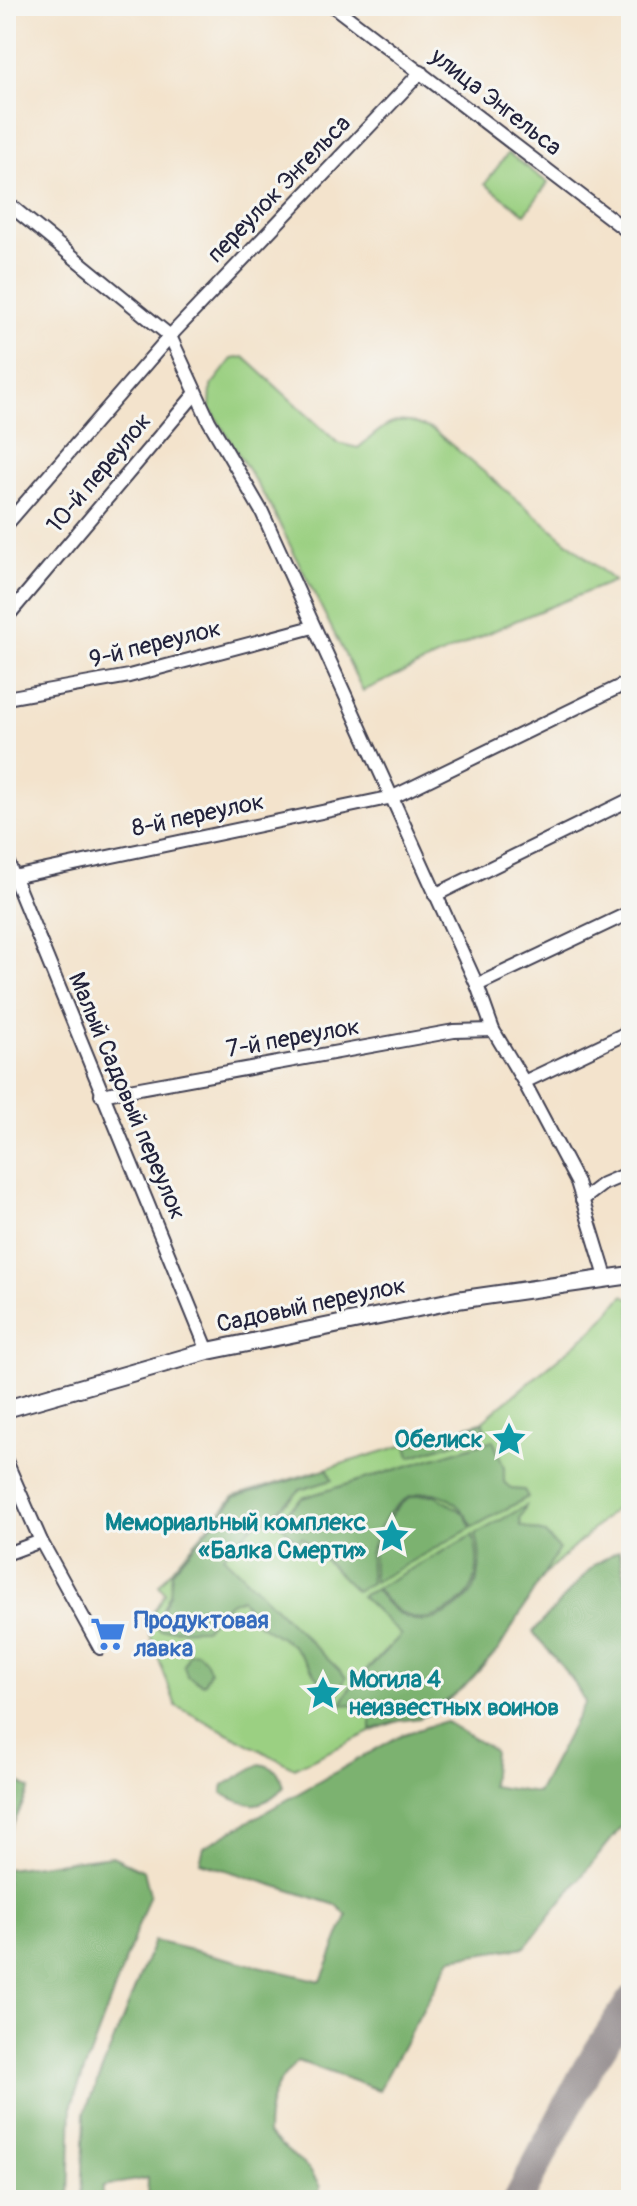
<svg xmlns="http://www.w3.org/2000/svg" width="637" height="2206" font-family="Pangolin,sans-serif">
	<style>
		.green { fill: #9bd082; stroke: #5e795e; stroke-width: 2 }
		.forest { fill: #7cb270; stroke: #4f6a56; stroke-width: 2 }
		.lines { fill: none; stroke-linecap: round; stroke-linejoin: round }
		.taxiway { stroke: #8a8284; stroke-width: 30 }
		.minor-casing { stroke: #413f51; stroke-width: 16 }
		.tertiary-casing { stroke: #413f51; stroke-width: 20 }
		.minor { stroke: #fff; stroke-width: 12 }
		.tertiary { stroke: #fff; stroke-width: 16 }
		.labels { text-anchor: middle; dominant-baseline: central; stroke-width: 6; stroke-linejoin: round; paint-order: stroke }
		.street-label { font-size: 24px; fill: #22223b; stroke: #f6f6f2 }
		.culture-label { font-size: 24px; font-weight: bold; fill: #0d838f; stroke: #f6f6f2; text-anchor: end }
		.shop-label { font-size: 24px; font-weight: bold; fill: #366cbe; stroke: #f6f6f2; text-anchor: start }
	</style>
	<rect width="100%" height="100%" fill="#f6f6f2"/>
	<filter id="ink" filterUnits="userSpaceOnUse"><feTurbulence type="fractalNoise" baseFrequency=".0125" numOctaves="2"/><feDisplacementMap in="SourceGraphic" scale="16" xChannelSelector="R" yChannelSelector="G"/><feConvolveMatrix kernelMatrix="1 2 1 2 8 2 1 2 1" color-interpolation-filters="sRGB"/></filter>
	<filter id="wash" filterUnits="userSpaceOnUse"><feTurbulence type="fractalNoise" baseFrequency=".006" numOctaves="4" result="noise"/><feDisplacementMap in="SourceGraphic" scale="32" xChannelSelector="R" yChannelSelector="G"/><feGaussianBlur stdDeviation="1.8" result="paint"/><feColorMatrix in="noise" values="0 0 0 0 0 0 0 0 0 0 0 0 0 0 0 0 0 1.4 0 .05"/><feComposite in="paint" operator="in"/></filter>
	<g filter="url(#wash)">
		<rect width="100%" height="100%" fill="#f3e3cc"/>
		<g class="green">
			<path d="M508 153 548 183 525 214 485 184Z"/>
			<path d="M244 357 338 443 358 448C389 423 394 412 435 431L614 581 515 621 363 691 271 507 210 408 211 386 232 359Z"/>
			<path d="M624 1295 631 1299V1494L542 1577 502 1642 443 1706 392 1722 294 1768 176 1706 146 1624 165 1593 159 1585 234 1496 481 1422 595 1328Z"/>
		</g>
		<g class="forest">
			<path d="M483 1422 486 1433 410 1457 407 1446Z"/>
			<path d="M493 1440 504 1467V1482L511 1489 524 1490 528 1497 473 1527C444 1469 388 1491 372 1546 368 1558 370 1570 371 1583L356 1591 302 1537 297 1541 277 1521 302 1498Z"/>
			<path d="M328 1469 332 1480 300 1490 265 1522 260 1518 223 1556 346 1677 335 1699 293 1646 257 1623 241 1598 228 1604 204 1629 160 1630 155 1625 170 1594 172 1572 235 1497Z"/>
			<path d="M435 1495 465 1514 471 1528 374 1582C373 1573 372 1564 373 1556 375 1538 392 1506 410 1498 416 1494 427 1495 435 1495Z"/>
			<path d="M526 1506 520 1519 521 1526 544 1533 559 1549 499 1649 466 1685 435 1710 420 1718 399 1721 371 1730V1718L355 1704 341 1705 355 1678 357 1680 401 1635 361 1596 375 1589C395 1618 421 1632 452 1610 460 1604 471 1597 474 1589 482 1570 481 1553 476 1534Z"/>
			<path d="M473 1535C478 1552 480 1572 471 1589 468 1596 460 1602 454 1606 422 1630 397 1618 376 1588Z"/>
			<path d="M619 1550 631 1604V1815L525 1947 451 1958 379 2090 298 2061C274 2084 267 2101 267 2134L309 2169 320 2187 317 2200H147L148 2178 103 2186 102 2200H82L85 2112 154 1941 321 1981 347 1916 336 1905 200 1862 204 1847 401 1735 445 1721 494 1751 491 1786 537 1793 585 1702 572 1679 533 1632 594 1565Z"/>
			<path d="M197 1652 205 1660 210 1672 203 1684 187 1676 184 1666 189 1653Z"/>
			<path d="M260 1764C275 1767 280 1772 284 1787 262 1809 249 1809 222 1793L224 1785Z"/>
			<path d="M6 1775 30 1789 6 1839Z"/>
			<path d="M112 1856 144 1871 150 1894 72 2104 69 2200H6V1869Z"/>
		</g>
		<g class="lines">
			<path class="taxiway" d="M518 2200 587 2069 631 2001"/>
		</g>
	</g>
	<g filter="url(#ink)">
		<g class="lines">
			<g class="minor-casing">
				<g id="minor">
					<path d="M333 6 631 234"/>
					<path d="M6 202 170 336 209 421 262 512 477 985 493 1030 524 1082 577 1182 607 1280"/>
					<path d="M6 525 170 336 421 72"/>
					<path d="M6 618 195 394"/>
					<path d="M6 698 129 676 313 627"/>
					<path d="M6 858 208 1351"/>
					<path d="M13 877 393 797 631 681"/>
					<path d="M435 895 631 799"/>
					<path d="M477 985 631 912"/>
					<path d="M524 1082 631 1031"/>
					<path d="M101 1095 454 1031 493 1030"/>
					<path d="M582 1200 603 1184 631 1172"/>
					<path d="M6 1461 41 1541 100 1648"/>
					<path d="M6 1554 41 1541"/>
				</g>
			</g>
			<g class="tertiary-casing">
				<path id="tertiary" d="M6 1409 208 1351 457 1300 631 1275"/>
			</g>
			<use href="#minor" class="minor"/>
			<use href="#tertiary" class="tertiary"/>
		</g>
	</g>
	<defs>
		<g id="sight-bare" transform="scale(2.76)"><path d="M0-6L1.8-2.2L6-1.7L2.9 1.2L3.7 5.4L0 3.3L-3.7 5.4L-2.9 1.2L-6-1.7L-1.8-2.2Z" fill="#0f9aa8" stroke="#f6f6f2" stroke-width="2.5" paint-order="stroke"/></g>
		<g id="supermarket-bare" transform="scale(2.76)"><path d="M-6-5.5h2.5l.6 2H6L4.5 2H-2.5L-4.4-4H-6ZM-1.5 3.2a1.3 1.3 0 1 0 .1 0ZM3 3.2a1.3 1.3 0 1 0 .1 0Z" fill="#3f7fe0" stroke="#f6f6f2" stroke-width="2.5" paint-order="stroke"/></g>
	</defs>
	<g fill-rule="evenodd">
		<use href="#sight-bare" x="509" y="1439"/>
		<use href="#sight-bare" x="392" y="1536"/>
		<use href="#supermarket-bare" x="108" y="1634"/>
		<use href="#sight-bare" x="323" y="1693"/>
	</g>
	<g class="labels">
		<g class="street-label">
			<text transform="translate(496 102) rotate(38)">улица Энгельса</text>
			<text transform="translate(279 189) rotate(-46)">переулок Энгельса</text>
			<text transform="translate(99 473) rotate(-50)">10-й переулок</text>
			<text transform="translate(155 644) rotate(-14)">9-й переулок</text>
			<text transform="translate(198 815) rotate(-12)">8-й переулок</text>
			<text transform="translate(293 1038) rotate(-10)">7-й переулок</text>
			<text transform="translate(127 1096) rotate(67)">Малый Садовый переулок</text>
			<text transform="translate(311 1305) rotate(-12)">Садовый переулок</text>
		</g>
		<g class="culture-label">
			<text x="483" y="1439">Обелиск</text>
			<text x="366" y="1522">Мемориальный комплекс<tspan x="366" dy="28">«Балка Смерти»</tspan></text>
			<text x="349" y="1679" text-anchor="start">Могила 4<tspan x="349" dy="28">неизвестных воинов</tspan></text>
		</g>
		<g class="shop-label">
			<text x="134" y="1620">Продуктовая<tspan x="134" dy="28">лавка</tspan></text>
		</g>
	</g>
	<rect width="637" height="2206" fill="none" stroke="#f6f6f2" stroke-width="32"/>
</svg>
